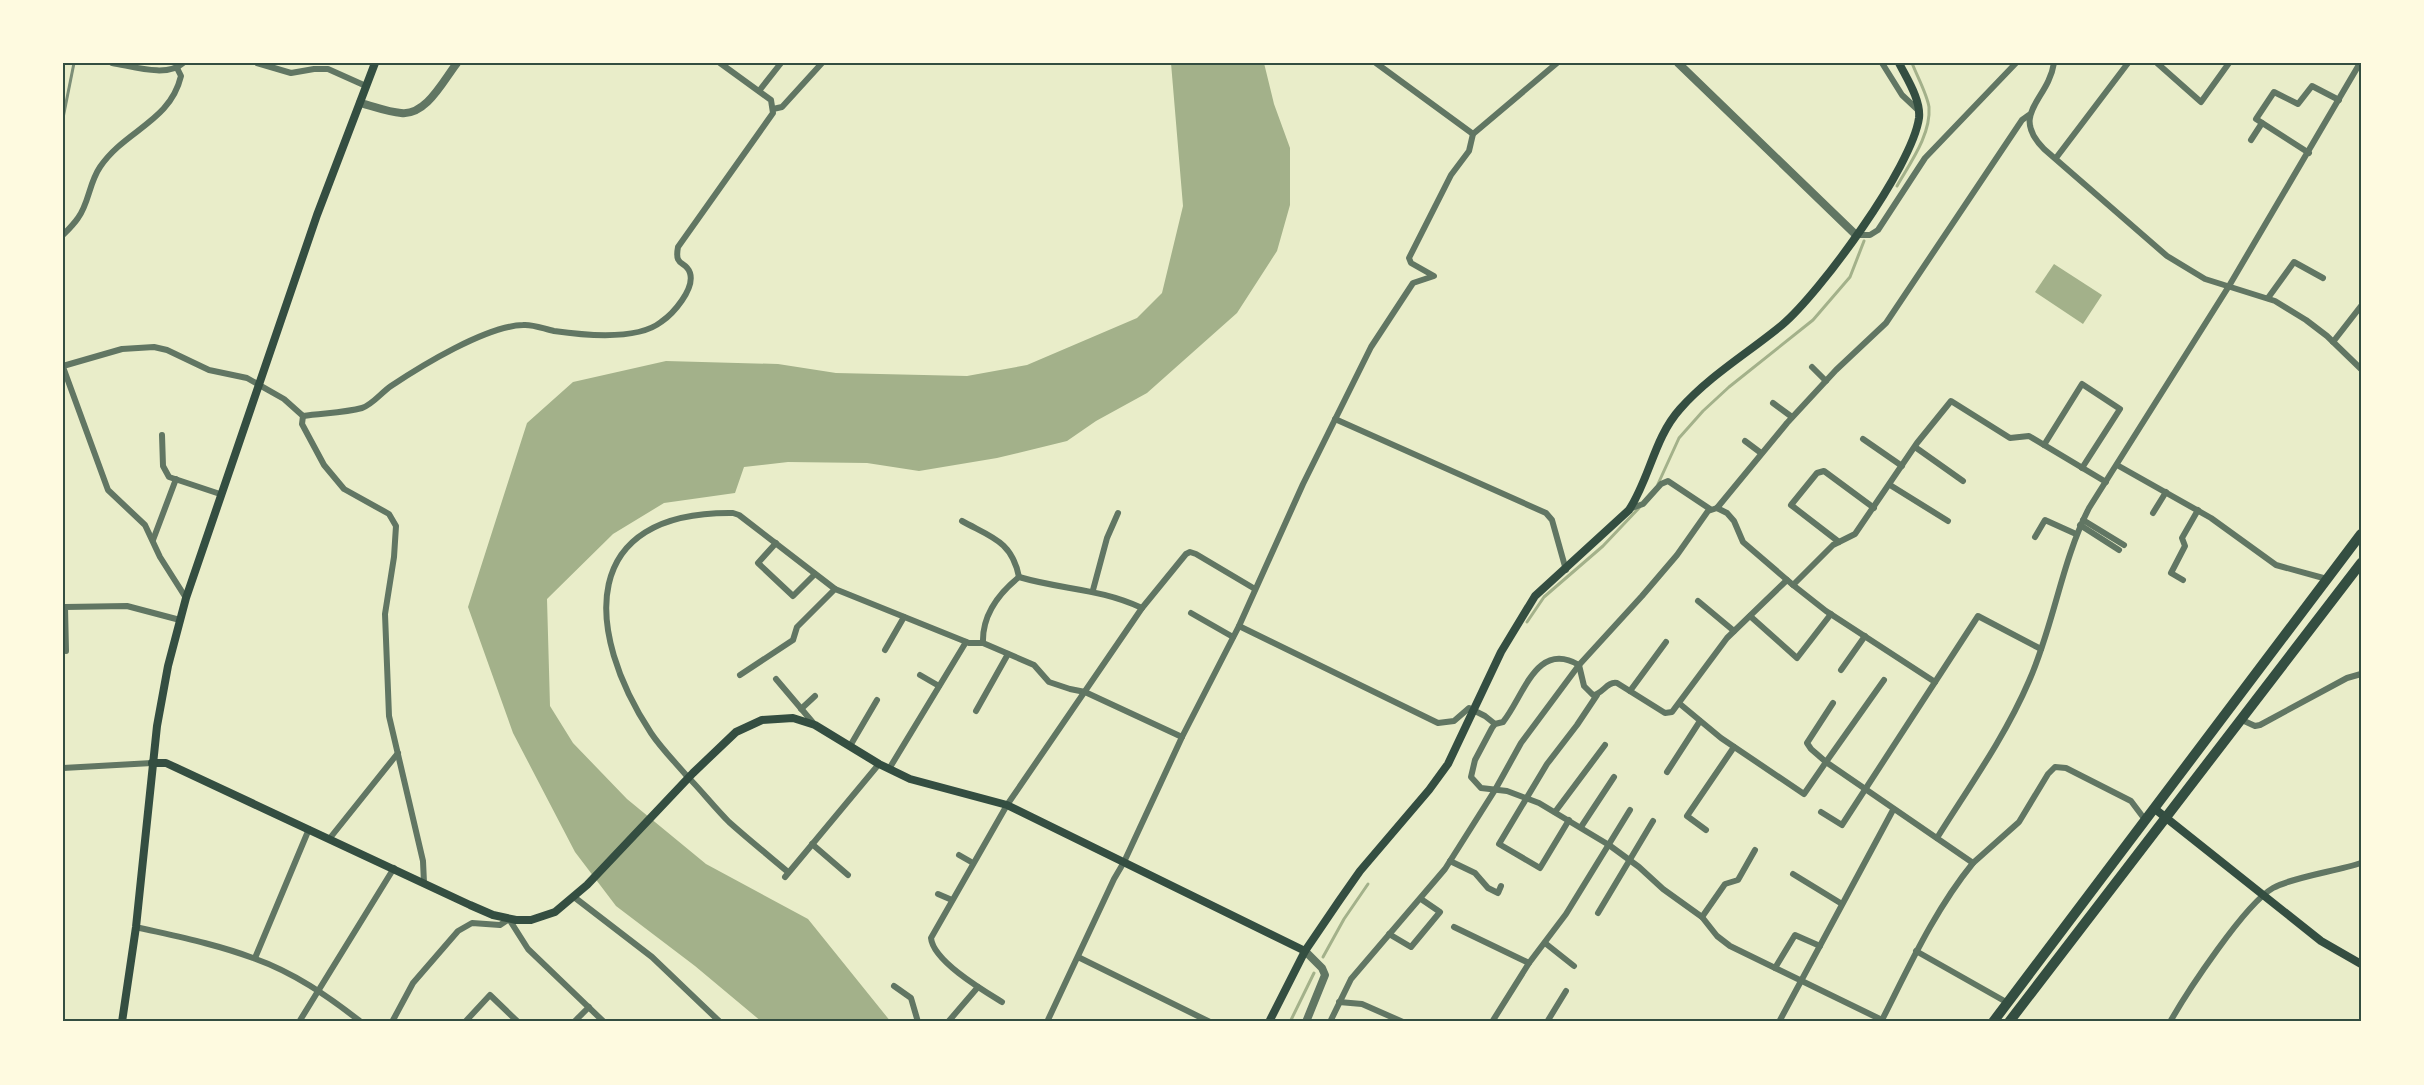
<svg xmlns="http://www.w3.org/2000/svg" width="2424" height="1085" font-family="Karla,sans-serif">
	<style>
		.water { fill: #a3b18a }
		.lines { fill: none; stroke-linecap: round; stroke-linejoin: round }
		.stream { stroke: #a3b18a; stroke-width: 3 }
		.minor { stroke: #617663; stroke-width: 6 }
		.tertiary { stroke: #617663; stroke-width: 8 }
		.secondary { stroke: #344e41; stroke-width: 8 }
		.trunk { stroke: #344e41; stroke-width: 10 }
		.rail { stroke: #7c8e77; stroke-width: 3 }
		.neatline { fill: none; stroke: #344e41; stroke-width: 2 }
	</style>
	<rect width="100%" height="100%" fill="#e9edc9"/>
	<g class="water">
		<path d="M1171 63H1264L1274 104 1290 148V205L1277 251 1237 313 1147 393 1096 421 1067 441 997 458 919 471 867 463 788 462 744 467 735 493 664 503 613 534 547 599 550 706 573 743 627 799 706 864 808 919 891 1022H762L695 966 616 906 575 852 513 733 468 607 527 423 573 382 666 361 778 364 836 373 967 376 1027 365 1137 318 1162 293 1183 206Z"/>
		<path d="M2054 264 2102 295 2083 324 2035 292Z"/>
	</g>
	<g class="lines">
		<g class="stream">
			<path d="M1897 186C1910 163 1931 135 1929 107 1927 94 1917 76 1912 63"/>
			<path d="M1658 484 1679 438 1703 411 1729 387 1813 320 1850 277 1864 241"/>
			<path d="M1527 622 1544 597 1603 546 1639 508"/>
			<path d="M1323 957 1344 919 1368 884"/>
			<path d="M1290 1022 1314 973"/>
		</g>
		<g class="minor">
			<path d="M112 63C132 66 167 78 183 63"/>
			<path d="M257 63 291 73 314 69H328L366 86"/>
			<path d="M1376 63 1473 134"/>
			<path d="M1882 63 1902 95 1919 111"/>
			<path d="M2054 63C2048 101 2009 113 2044 149L2167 256 2205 279 2275 301 2306 320 2327 336 2361 369"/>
			<path d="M2157 63 2201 102 2229 63"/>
			<path d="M759 91 781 63"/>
			<path d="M773 109 782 107 822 63"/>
			<path d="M2251 140 2262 123"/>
			<path d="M2309 153 2256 119 2274 92 2298 104 2312 86 2339 100"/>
			<path d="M2056 158 2128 63"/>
			<path d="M63 235C68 230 74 224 78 218 89 203 89 183 100 167 125 130 170 122 181 76L177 68"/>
			<path d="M1856 235H1870L1878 230 1925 158 2016 63"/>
			<path d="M2268 298 2294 262 2323 278"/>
			<path d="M2333 342 2361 306"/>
			<path d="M63 366 122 349 154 347 167 350 209 370 247 378 284 399 303 416C322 413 344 413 362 408 372 405 382 392 391 386 421 366 486 326 523 325 533 324 544 329 554 331 582 335 637 341 661 322 673 314 695 289 690 273 686 260 674 268 678 247L773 113 771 100 720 63"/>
			<path d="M63 367 108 490 145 525 160 557 186 598"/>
			<path d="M1812 367 1826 381"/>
			<path d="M1773 403 1792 417"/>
			<path d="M303 416 302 424 324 465 344 489 389 514 396 526 394 557 385 614 389 716 423 861 424 883"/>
			<path d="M1335 419 1546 513 1552 520 1566 570"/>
			<path d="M162 435 163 466 169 477 220 494"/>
			<path d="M1863 439 1902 466"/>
			<path d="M1745 441 1761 453"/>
			<path d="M2044 445 2082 384 2120 409 2082 468"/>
			<path d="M1915 447 1963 481"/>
			<path d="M2117 465 2211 518 2276 565 2327 579"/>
			<path d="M1890 485 1948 521"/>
			<path d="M1717 508 1787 423 1836 370 1886 323 2022 120 2029 115"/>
			<path d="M1629 509 1643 504 1661 484 1668 481 1710 509"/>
			<path d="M2153 513 2166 492"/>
			<path d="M2083 520 2124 545"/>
			<path d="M962 521C991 537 1012 541 1019 577"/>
			<path d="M2080 525 2119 550"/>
			<path d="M2035 537 2045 520 2076 534"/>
			<path d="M153 540 176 479"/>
			<path d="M1839 542 1791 505 1817 473 1824 471 1874 508"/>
			<path d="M776 543 758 563 793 596 815 574"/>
			<path d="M1787 580 1727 638 1672 712 1665 713 1617 683C1607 681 1603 694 1593 695L1584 686 1579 665C1536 640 1524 696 1503 722L1495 724 1492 728 1475 760 1471 777 1481 788 1507 791 1539 803 1609 845 1639 867 1663 889 1702 917 1717 936 1730 946 1882 1020"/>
			<path d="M2183 580 2171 573 2185 546 2182 538 2198 510"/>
			<path d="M1793 585 1826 611 1935 682"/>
			<path d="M1093 590 1107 538 1118 513"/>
			<path d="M1698 601 1734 631"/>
			<path d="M1191 613 1233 637"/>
			<path d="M1750 616 1797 658 1831 614"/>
			<path d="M1239 626 1438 723 1454 721 1469 708 1485 716 1495 724"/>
			<path d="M983 643C982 616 998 594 1019 577 1063 590 1099 588 1142 608"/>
			<path d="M885 650 904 617"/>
			<path d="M66 651 65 607 127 606 180 620"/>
			<path d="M1841 670 1865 636"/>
			<path d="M740 675 793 640 797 627 835 589 969 643H983L1034 665 1049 682 1070 689 1085 692 1182 737"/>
			<path d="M920 675 939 686"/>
			<path d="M776 679 815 725"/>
			<path d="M1630 691 1666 642"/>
			<path d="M1833 703 1807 743 1811 749 1826 762 1884 680"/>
			<path d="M1680 704 1721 738 1804 794 1826 762 1973 863C1934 911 1909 967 1881 1022"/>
			<path d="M801 709 815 696"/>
			<path d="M976 711 1008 654"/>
			<path d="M2242 720 2255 726 2260 725 2347 678 2361 674"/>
			<path d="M850 746 877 700"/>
			<path d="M63 768 152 763"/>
			<path d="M889 769 966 642"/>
			<path d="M1667 772 1700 721"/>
			<path d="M1555 812 1605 745"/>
			<path d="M1821 812 1842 825 1978 616 2041 649"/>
			<path d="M1569 820 1540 868 1499 844 1547 764 1577 725 1597 695"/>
			<path d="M1581 827 1614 777"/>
			<path d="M1706 830 1687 816 1734 747"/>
			<path d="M330 838 398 753"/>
			<path d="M1937 838C1969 787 2005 737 2029 681 2054 625 2061 563 2089 508L2229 286 2360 63"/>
			<path d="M812 844 848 875"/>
			<path d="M959 855 973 863"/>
			<path d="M1450 861 1475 873 1488 888 1498 893 1501 886"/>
			<path d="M1973 863 2019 822 2048 774 2055 767 2066 768 2131 801 2146 821"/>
			<path d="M788 872C769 856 748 839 729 822 714 807 701 790 686 775 674 761 661 748 651 733 584 631 578 511 733 513L739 515 835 589"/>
			<path d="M1793 874 1842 904"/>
			<path d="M785 877 879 764"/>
			<path d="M938 894 952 900"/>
			<path d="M574 897 652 957 720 1022"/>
			<path d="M1598 913 1653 821"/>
			<path d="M1702 917 1725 884 1738 880 1755 850"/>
			<path d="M136 927C175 936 216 944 253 958 293 972 328 996 361 1022"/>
			<path d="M1454 927 1529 963"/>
			<path d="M1389 934 1411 947 1440 912 1421 899"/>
			<path d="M1545 943 1574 966"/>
			<path d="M1916 951 2008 1003"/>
			<path d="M1078 957 1210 1022"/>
			<path d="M255 958 309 829"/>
			<path d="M1775 968 1795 935 1820 946"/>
			<path d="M894 986 911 998 918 1022"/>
			<path d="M1002 1002C984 991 933 961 931 938L1007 805 1142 608 1186 554 1190 552 1196 554 1255 589"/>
			<path d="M1339 1002 1362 1004 1403 1022"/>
			<path d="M299 1022 394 868"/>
			<path d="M392 1022 413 983 458 931 472 923 500 925 509 919 528 949 604 1022"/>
			<path d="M465 1022 490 995 518 1022"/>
			<path d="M574 1022 589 1007"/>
			<path d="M948 1022 978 987"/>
			<path d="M1047 1022 1114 879 1124 862 1182 737 1239 626 1303 484 1371 347 1413 283 1434 276 1411 263 1409 258 1451 175 1469 151 1473 134 1557 63"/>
			<path d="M1330 1022 1351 979 1445 869 1495 790 1521 743 1579 665 1642 596 1677 555 1708 511 1717 508 1727 513 1734 521 1743 542 1793 585 1833 545 1855 534 1917 443 1951 401 2010 438 2029 436 2106 482"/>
			<path d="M1492 1022 1529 963 1566 914 1630 810"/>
			<path d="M1547 1022 1566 991"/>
			<path d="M1779 1022 1893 810"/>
			<path d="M2170 1022C2187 992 2245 904 2273 888 2293 877 2337 871 2361 863"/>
		</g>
		<g class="tertiary">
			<path d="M1678 63 1856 235"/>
			<path d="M360 103C373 106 387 112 401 113 426 116 443 81 457 63"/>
			<path d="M1305 951 1322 968 1325 975 1306 1022"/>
		</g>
		<g class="secondary">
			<path d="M152 763H166L470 905 493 915 516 920H531L555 912 587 885 693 773 736 732 762 720 793 718 815 725 879 764 910 779 1007 805 1305 951"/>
			<path d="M2155 809 2321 941 2361 964"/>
			<path d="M122 1022 136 927 157 726 168 666 186 598 317 215 375 63"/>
			<path d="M1269 1022 1305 951 1339 901 1360 871 1429 790 1448 764 1501 652 1535 596 1629 510C1650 478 1654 438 1680 409 1709 376 1748 353 1782 325 1820 293 1912 167 1919 118 1921 100 1907 79 1899 63"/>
		</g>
		<g class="trunk">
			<path d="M1993 1022 2361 534"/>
			<path d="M2009 1022 2361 563"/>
		</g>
		<path class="rail" d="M63 118 74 63"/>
	</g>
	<rect width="2424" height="1085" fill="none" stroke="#fefae0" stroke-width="129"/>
	<rect x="64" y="64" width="2296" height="956" class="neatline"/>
</svg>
